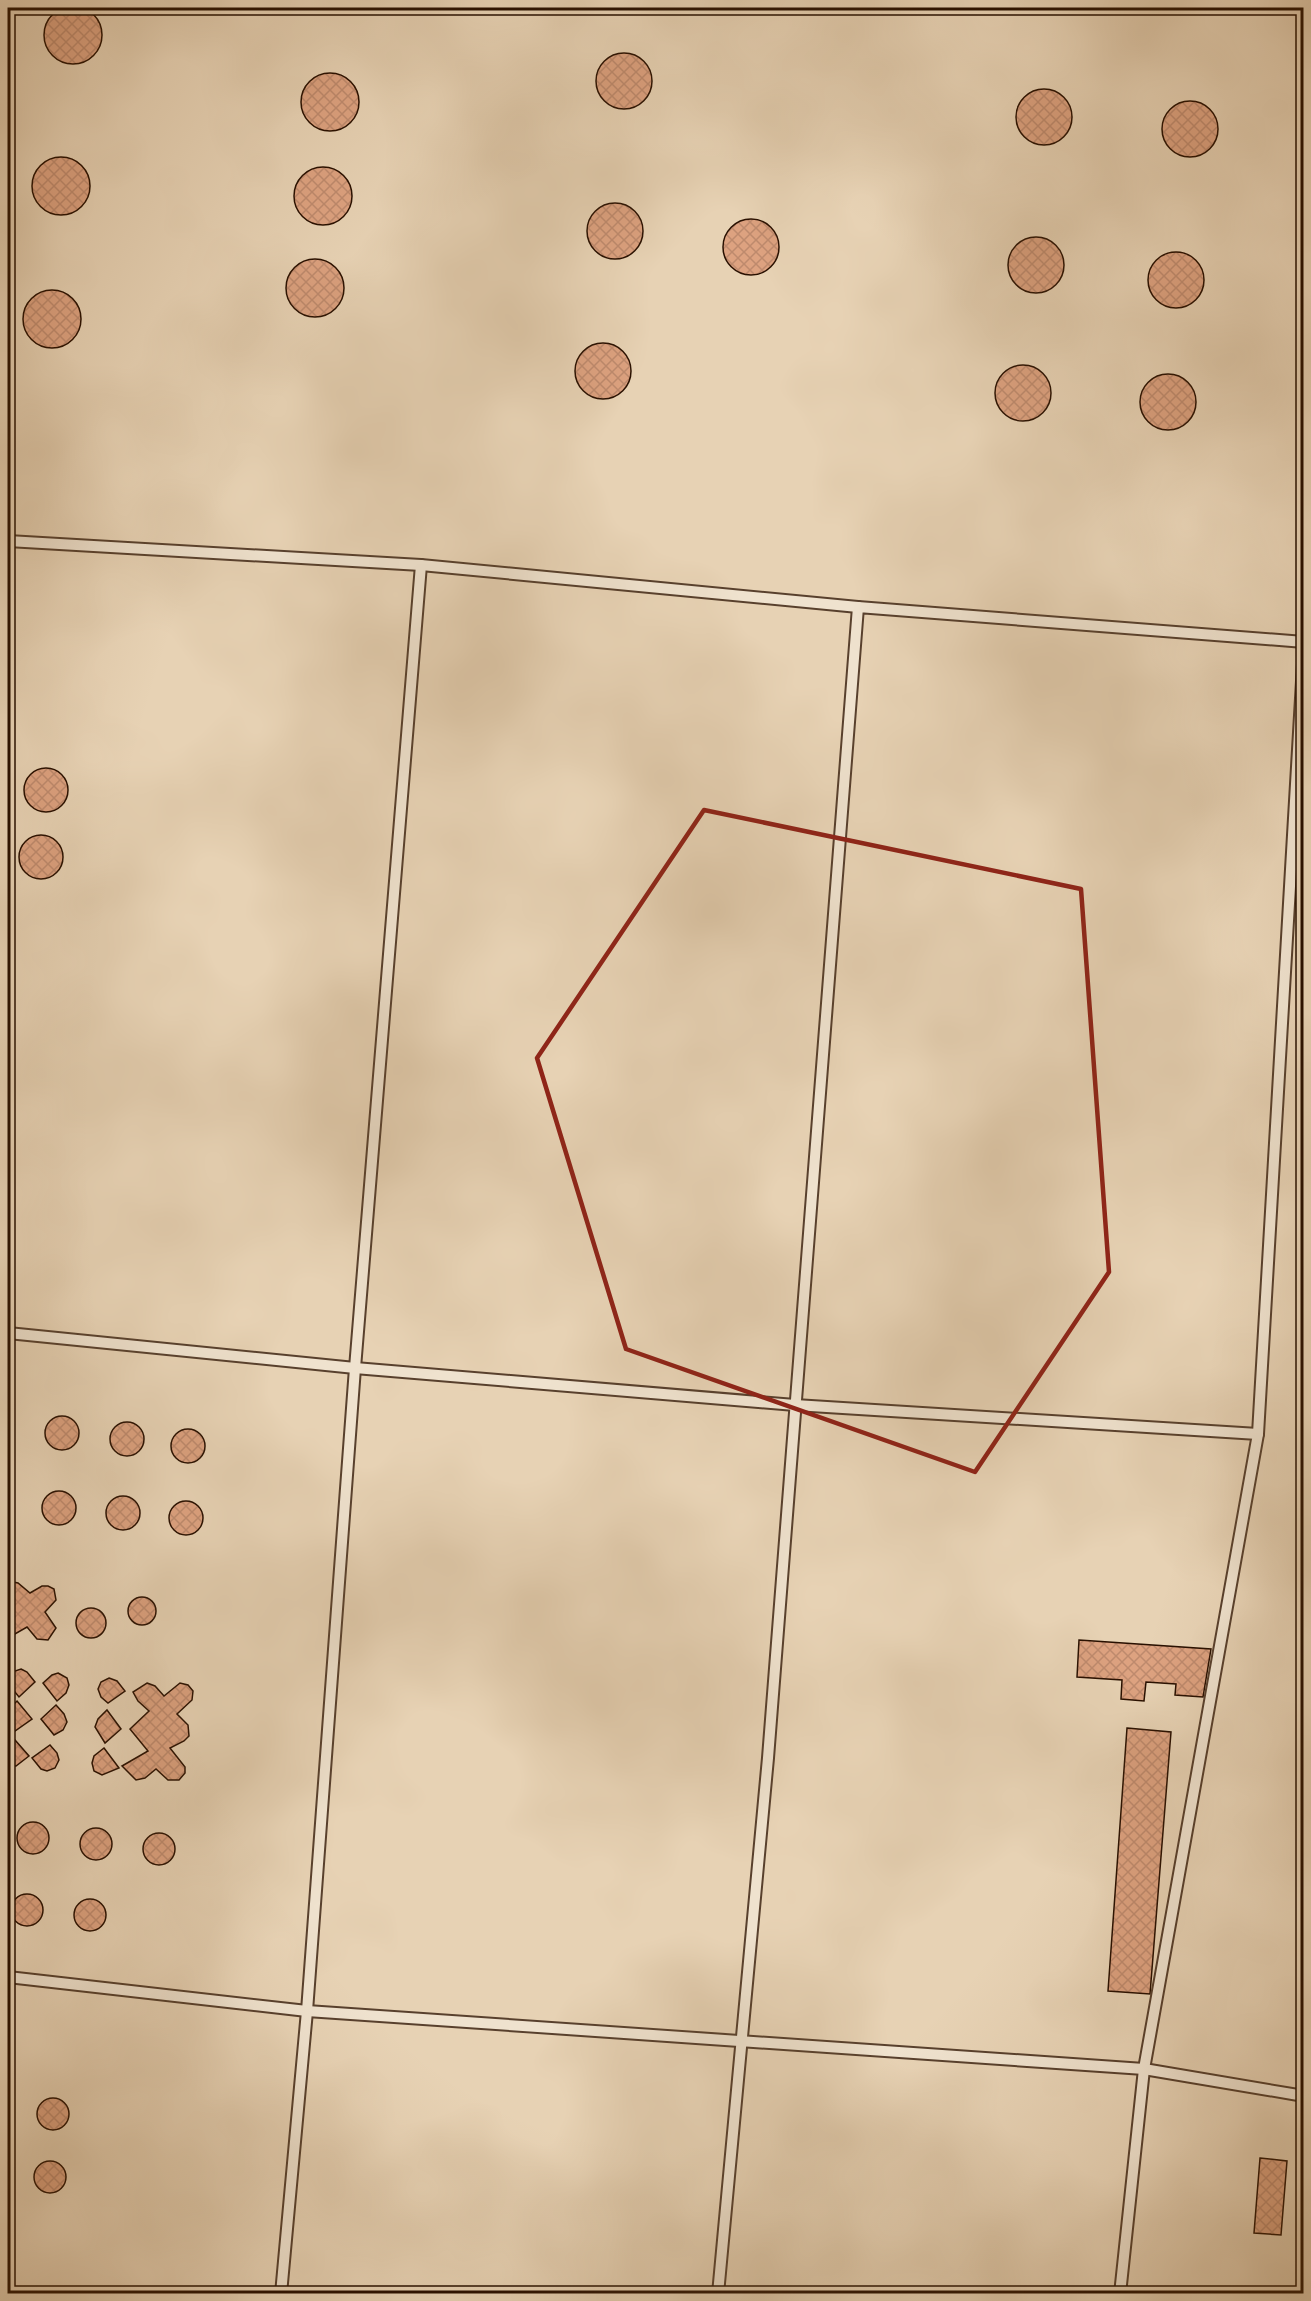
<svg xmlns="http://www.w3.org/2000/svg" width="1311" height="2301" font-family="'Libre Bodoni',serif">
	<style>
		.building { fill: url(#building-cross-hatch); stroke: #291000; stroke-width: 1.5 }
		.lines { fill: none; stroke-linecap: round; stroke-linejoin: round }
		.lane-casing { stroke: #58402d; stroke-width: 14 }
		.lane { stroke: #efe2ce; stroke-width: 10 }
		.marked { fill: none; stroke: #8f2418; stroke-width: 4.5; stroke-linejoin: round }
	</style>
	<defs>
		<pattern id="building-cross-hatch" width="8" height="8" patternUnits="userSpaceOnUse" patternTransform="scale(1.5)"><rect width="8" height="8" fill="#dda280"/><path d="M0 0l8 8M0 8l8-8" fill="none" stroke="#be8a6d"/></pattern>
	</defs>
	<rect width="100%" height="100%" fill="#e7d2b4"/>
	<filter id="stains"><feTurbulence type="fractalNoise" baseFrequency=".00333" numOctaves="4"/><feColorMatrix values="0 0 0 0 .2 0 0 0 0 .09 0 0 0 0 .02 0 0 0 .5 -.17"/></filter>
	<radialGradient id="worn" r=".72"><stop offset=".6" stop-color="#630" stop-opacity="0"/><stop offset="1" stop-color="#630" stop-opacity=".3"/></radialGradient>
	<g class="building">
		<circle cx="73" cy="35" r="29"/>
		<circle cx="624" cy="81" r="28"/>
		<circle cx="330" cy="102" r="29"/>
		<circle cx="1044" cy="117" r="28"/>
		<circle cx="1190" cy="129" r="28"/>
		<circle cx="61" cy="186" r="29"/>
		<circle cx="323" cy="196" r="29"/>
		<circle cx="615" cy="231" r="28"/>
		<circle cx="751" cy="247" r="28"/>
		<circle cx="1036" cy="265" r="28"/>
		<circle cx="1176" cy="280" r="28"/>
		<circle cx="315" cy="288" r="29"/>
		<circle cx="52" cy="319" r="29"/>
		<circle cx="603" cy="371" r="28"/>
		<circle cx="1023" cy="393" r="28"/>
		<circle cx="1168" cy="402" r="28"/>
		<circle cx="46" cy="790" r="22"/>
		<circle cx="41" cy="857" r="22"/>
		<circle cx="62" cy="1433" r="17"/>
		<circle cx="127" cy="1439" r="17"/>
		<circle cx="188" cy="1446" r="17"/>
		<circle cx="59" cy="1508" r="17"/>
		<circle cx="123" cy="1513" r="17"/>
		<circle cx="186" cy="1518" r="17"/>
		<path d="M8 1581 18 1583 30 1593 42 1586H48L54 1589 56 1600 45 1612 56 1628 48 1640 37 1639 27 1627 8 1638Z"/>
		<circle cx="142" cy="1611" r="14"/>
		<circle cx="91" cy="1623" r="15"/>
		<path d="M1079 1640 1211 1649 1203 1697 1175 1695 1176 1684 1146 1682 1144 1701 1121 1699 1122 1680 1077 1677Z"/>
		<path d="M21 1669 27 1672 35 1682 19 1697 10 1686 9 1680 12 1672Z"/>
		<path d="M58 1673 67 1678 69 1685 66 1693 57 1701 43 1683 52 1675Z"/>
		<path d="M109 1678 117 1681 125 1691 108 1703 101 1697 98 1689 101 1682Z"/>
		<path d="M147 1683 155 1686 164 1696 180 1683 188 1685 193 1691 192 1700 177 1714 188 1725 189 1736 184 1741 170 1748 185 1767V1773L179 1780H168L156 1769 145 1778 136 1780 122 1766 148 1751 130 1729 149 1711 138 1701 133 1692Z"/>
		<path d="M17 1701 32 1719 15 1731 8 1724V1710Z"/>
		<path d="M56 1705 64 1714 67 1722 63 1730 54 1735 41 1719Z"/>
		<path d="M107 1710 121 1729 105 1743 95 1727 98 1719Z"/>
		<path d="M1127 1728 1171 1732 1150 1994 1108 1991Z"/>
		<path d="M8 1732 29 1756 16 1766H8Z"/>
		<path d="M50 1745 57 1753 59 1760 55 1768 47 1771 41 1769 32 1758Z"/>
		<path d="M104 1748 119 1768 102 1775 94 1771 92 1763 94 1756Z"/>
		<circle cx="33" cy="1838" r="16"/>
		<circle cx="96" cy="1844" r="16"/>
		<circle cx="159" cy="1849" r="16"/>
		<circle cx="27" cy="1910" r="16"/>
		<circle cx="90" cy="1915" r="16"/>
		<circle cx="53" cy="2114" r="16"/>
		<path d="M1260 2158 1287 2161 1281 2235 1254 2233Z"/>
		<circle cx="50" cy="2177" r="16"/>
	</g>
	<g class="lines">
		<g class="lane-casing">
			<g id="lane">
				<path d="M8 541 421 565 858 607"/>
				<path d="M8 1333 355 1368 795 1405 1258 1434"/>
				<path d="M8 1977 307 2011 1144 2069 1304 2096"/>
				<path d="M281 2294 307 2011 355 1368 421 565"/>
				<path d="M718 2294 768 1758 858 607 1304 642"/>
				<path d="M1120 2294 1144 2069 1258 1434 1304 647"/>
			</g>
		</g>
		<use href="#lane" class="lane"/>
	</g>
	<path class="marked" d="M704 810 1081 889 1109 1272 975 1472 626 1349 537 1058Z"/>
	<rect width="1311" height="2301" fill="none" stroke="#e7d2b4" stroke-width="30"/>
	<rect x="9" y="9" width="1293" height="2283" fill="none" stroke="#291000" stroke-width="3"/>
	<rect x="15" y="15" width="1281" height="2271" fill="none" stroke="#291000" stroke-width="1.5"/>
	<rect width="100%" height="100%" filter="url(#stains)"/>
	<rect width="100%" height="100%" fill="url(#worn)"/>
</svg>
